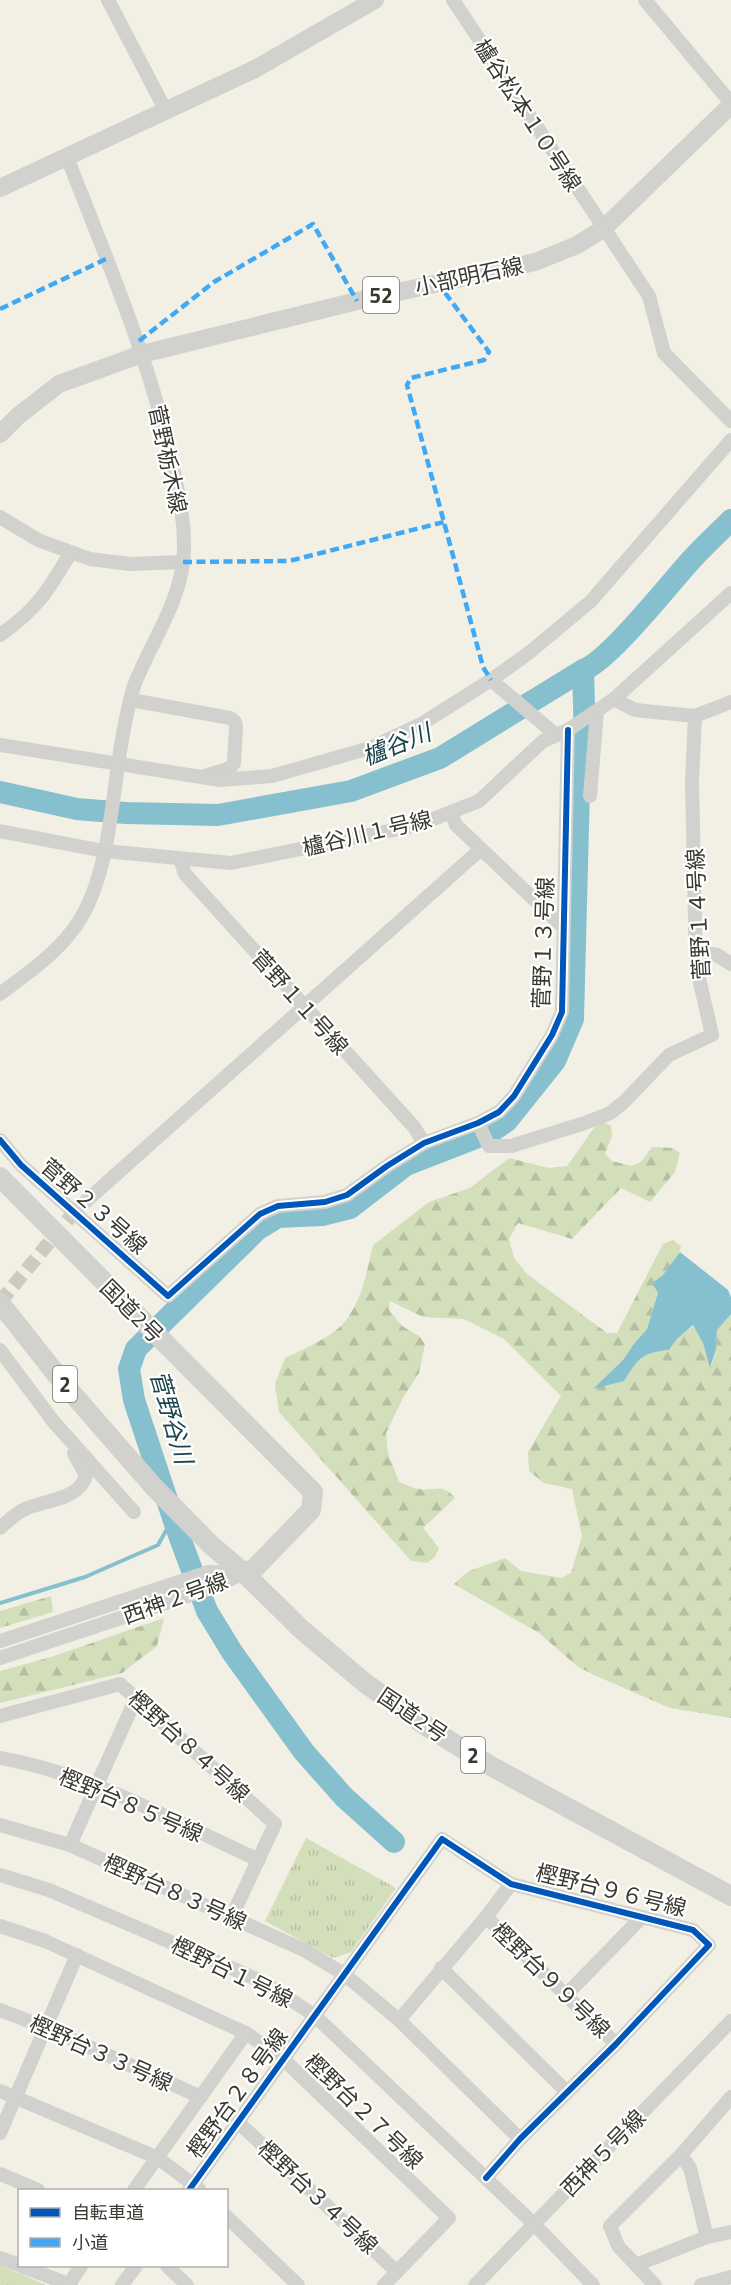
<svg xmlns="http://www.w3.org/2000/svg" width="731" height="2285" font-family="'Titillium Web','Noto Sans JP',sans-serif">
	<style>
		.grass { fill: url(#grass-tufts) }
		.forest { fill: url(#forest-firs) }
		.water { fill: #86c0ce }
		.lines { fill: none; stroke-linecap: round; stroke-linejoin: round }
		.stream { stroke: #86c0ce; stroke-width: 4 }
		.river { stroke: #86c0ce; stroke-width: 22 }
		.minor-tunnel { stroke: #cdcbc1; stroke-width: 14; stroke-dasharray: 14 7; stroke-linecap: butt }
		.minor { stroke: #d1d1cd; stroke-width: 14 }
		.major { stroke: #d1d1cd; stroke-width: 18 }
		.highway { stroke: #d1d1cd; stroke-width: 20 }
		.quiet { stroke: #3fa9f5; stroke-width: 4.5; stroke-dasharray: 9 4.5; stroke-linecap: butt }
		.cycleway-casing { stroke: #fff; stroke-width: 10 }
		.cycleway { stroke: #0057b8; stroke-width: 6 }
		.labels { text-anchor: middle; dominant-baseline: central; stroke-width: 4.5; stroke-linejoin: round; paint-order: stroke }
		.shield { fill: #fff; stroke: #75746f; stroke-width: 1.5 }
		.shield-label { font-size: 21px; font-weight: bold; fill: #3a3931 }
		.street-label { font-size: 22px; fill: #3a3931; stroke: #fff }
		.water-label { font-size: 24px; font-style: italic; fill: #1d444f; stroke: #fff }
	</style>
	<defs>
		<pattern id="grass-tufts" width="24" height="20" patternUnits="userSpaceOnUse" patternTransform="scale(1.5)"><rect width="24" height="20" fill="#d3debb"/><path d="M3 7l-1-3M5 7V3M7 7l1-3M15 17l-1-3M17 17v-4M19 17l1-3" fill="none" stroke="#b6bfa1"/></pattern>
		<pattern id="forest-firs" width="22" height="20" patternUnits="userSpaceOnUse" patternTransform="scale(1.5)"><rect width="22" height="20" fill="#d3debb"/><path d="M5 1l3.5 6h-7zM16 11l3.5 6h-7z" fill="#b6bfa1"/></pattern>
	</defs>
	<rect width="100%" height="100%" fill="#f2f0e5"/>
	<g class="grass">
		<path d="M306 1838 396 1888 351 1952 333 1958 265 1921Z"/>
		<path d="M0 2265 46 2285H0Z"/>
	</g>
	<g class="forest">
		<path d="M603 1122 611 1126 612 1136 605 1154 612 1161 632 1166 641 1162 652 1147 673 1148 680 1153 675 1172 650 1202 621 1188 572 1239 518 1223 509 1239 514 1258 527 1274 607 1333H617L663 1244 673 1240 681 1246C678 1261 665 1275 652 1283L658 1293 647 1329 633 1345 623 1360 594 1388 624 1381C639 1358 641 1353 669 1350L677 1339 694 1325 703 1343 711 1367 716 1349 717 1330 731 1314V1718L670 1708 594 1675 577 1666 539 1633 454 1584 469 1571 505 1558 521 1571 561 1578 571 1573 582 1536 572 1489 544 1483 529 1471 528 1452 561 1396 504 1339 464 1319 423 1317 390 1301 389 1310 402 1326 419 1336 425 1344 419 1373 403 1398 386 1433 388 1453 399 1482C405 1484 412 1488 419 1489 435 1492 442 1482 455 1498L423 1528 439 1548 435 1557 427 1563 411 1561 279 1412 275 1384 285 1358C304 1349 335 1336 347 1319 363 1297 367 1270 373 1245L429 1202 470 1188 509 1158 549 1168 567 1166 594 1128Z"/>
		<path d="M51 1596 53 1612 0 1628V1611Z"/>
		<path d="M164 1618 157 1646 122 1673 0 1703V1671L51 1657Z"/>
	</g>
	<path class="water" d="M680 1252 728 1290 731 1297V1314L717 1330 716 1349 710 1368 703 1343 693 1325 677 1339 669 1350C641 1353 639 1358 624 1381L593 1389 623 1360 633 1345 647 1329 658 1293 652 1283 663 1275Z"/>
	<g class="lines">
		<path class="stream" d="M0 1603 85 1577 158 1545 173 1518"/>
		<g class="river">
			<path d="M0 792 77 809 126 813 218 815 351 791 440 758 583 670C608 662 670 583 692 559 704 546 718 533 731 520"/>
			<path d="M394 1842 344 1797 304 1752 232 1652 207 1611 176 1527 134 1400 129 1369 136 1349 258 1229 278 1217 322 1215 350 1208 406 1165 491 1132 507 1121 555 1061 573 1019 579 789 585 740 583 670"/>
		</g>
		<path class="minor-tunnel" d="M0 1302 75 1211"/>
		<g class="minor">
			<path d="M108 0 166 111"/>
			<path d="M453 0 649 296 664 353 731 421"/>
			<path d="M645 0 731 103"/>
			<path d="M0 517 38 540 90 559 130 564 183 562"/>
			<path d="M0 635C38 608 48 591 71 552"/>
			<path d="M491 680 555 734"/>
			<path d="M614 699 635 710 695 716 731 702"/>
			<path d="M131 700 230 718 235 722 236 727 234 763 230 768 205 776"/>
			<path d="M0 745 220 780 272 776 370 748 423 723 491 680 530 652 591 601 731 440"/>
			<path d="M590 796 597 712"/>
			<path d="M451 812 456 825 563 927"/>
			<path d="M0 831 104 851 231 863 418 825 479 801 543 741 568 730 614 699 731 593"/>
			<path d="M180 859 185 874 414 1127 424 1143"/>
			<path d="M696 951 717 955 731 964"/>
			<path d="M0 994C25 975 53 956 72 931 111 881 111 796 123 734 126 718 129 701 134 686 150 644 177 608 183 563 187 530 179 495 172 463 149 357 106 258 67 157"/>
			<path d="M478 1123 489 1146H511L585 1123 610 1113 624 1102 669 1055 712 1035 696 965 692 781 695 716"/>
			<path d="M0 1140 21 1165 168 1296 260 1214 278 1206 325 1202 347 1195 387 1166 424 1143 478 1123 499 1112 514 1096 552 1035 562 1012 568 730"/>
			<path d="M75 1211 481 849"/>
			<path d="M0 1350 53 1421 134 1512"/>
			<path d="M0 1528C7 1522 15 1514 23 1510 44 1499 77 1502 86 1476L74 1453"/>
			<path d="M0 1641 209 1572 242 1573"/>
			<path d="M0 1658 214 1587 244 1573"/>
			<path d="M0 1716 120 1684 275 1824 232 1916"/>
			<path d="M0 1758C91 1774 175 1822 259 1860"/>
			<path d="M0 1825 70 1845 304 1950 344 1974 399 2020 520 2139"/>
			<path d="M70 1845 136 1698"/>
			<path d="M0 1875 49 1890 243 1973 267 1984 314 2015 534 2224 593 2285"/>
			<path d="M486 1917 616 2044"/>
			<path d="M0 1926 45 1941 246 2033 283 2059 449 2218 384 2285"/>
			<path d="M441 1968 567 2092"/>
			<path d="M566 1995 642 1917"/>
			<path d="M0 2010 47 2028 201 2097"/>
			<path d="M399 2020 486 1917 511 1884"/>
			<path d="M0 2091 158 2158 199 2189"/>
			<path d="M238 2122 397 2272"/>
			<path d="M0 2133 77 1955"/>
			<path d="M681 2155 690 2168 707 2237"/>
			<path d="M0 2174 38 2190"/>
			<path d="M134 2190 246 2033"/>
			<path d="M189 2190 442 1839 511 1884 693 1930 709 1945 616 2044 520 2139 486 2178"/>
			<path d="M226 2216 298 2285"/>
			<path d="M0 2258 20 2265"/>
			<path d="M636 2265 707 2237 731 2232"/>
			<path d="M21 2266 71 2285"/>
			<path d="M167 2266 187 2285"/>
			<path d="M69 2284 81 2266"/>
			<path d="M122 2285 136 2266"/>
			<path d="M475 2285 731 2021"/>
			<path d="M655 2285 618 2246 610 2226 681 2155 731 2097"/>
			<path d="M701 2285 731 2277"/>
		</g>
		<g class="major">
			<path d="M0 188 255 69 375 0"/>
			<path d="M0 434 18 416 59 384 142 354 357 301 535 262 577 245 603 229 731 105"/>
		</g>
		<g class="highway">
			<path d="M0 1177 313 1492 311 1510 254 1569 244 1573"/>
			<path d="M0 1303 64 1384 153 1486 211 1545 244 1573 301 1629 365 1683 426 1726 489 1765 731 1896"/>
		</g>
		<g class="quiet">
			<path d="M437 282 489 352 484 360 411 378 407 385 483 667 491 680"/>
			<path d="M0 309 106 259"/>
			<path d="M139 341 214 282 313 224 357 301"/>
			<path d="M183 562 289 561 444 522"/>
		</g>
		<g class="cycleway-casing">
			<g id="cycleway">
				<path d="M0 1140 21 1165 168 1296 260 1214 278 1206 325 1202 347 1195 387 1166 424 1143 478 1123 499 1112 514 1096 552 1035 562 1012 568 730"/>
				<path d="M189 2190 442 1839 511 1884 693 1930 709 1945 616 2044 520 2139 486 2178"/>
			</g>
		</g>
		<use href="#cycleway" class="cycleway"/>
	</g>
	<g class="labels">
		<g class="shield">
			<rect x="363" y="277" width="36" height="36" rx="4.5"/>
			<rect x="53" y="1366" width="24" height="36" rx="4.5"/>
			<rect x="461" y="1737" width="24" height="36" rx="4.5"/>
		</g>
		<g class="shield-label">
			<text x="381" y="295">52</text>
			<text x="65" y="1384">2</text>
			<text x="473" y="1755">2</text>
		</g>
		<g class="street-label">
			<text transform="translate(528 115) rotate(57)">櫨谷松本１０号線</text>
			<text transform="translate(469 276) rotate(-12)">小部明石線</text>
			<text transform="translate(168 459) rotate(78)">菅野栃木線</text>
			<text transform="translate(367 833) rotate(-13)">櫨谷川１号線</text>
			<text transform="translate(698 914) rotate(-93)">菅野１４号線</text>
			<text transform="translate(543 943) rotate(-88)">菅野１３号線</text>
			<text transform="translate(300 1002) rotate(48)">菅野１１号線</text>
			<text transform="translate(94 1206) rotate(41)">菅野２３号線</text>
			<text transform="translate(132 1311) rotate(45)">国道2号</text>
			<text transform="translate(175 1598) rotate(-20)">西神２号線</text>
			<text transform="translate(413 1715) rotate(34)">国道2号</text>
			<text transform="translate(189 1746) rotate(42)">樫野台８４号線</text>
			<text transform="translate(131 1805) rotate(23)">樫野台８５号線</text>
			<text transform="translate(611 1890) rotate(14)">樫野台９６号線</text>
			<text transform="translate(175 1892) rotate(24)">樫野台８３号線</text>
			<text transform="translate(232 1972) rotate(26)">樫野台１号線</text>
			<text transform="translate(551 1980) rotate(44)">樫野台９９号線</text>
			<text transform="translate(101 2053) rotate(24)">樫野台３３号線</text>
			<text transform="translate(237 2093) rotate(-54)">樫野台２８号線</text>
			<text transform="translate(364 2111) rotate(44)">樫野台２７号線</text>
			<text transform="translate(603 2153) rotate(-46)">西神５号線</text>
			<text transform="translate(318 2197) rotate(43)">樫野台３４号線</text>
		</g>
		<g class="water-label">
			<text transform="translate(396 744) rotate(-22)">櫨谷川</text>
			<text transform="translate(172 1417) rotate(74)">菅野谷川</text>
		</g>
	</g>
	<rect x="18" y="2189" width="210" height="78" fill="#ffffff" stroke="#b0b0ad" stroke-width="1.5"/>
	<rect x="30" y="2208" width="30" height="9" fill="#0057b8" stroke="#b0b0ad" stroke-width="1.5"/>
	<text x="72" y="2219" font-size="18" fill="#3a3931">自転車道</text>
	<rect x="30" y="2238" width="30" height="9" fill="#3fa9f5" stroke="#b0b0ad" stroke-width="1.5"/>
	<text x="72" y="2249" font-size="18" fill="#3a3931">小道</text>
</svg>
